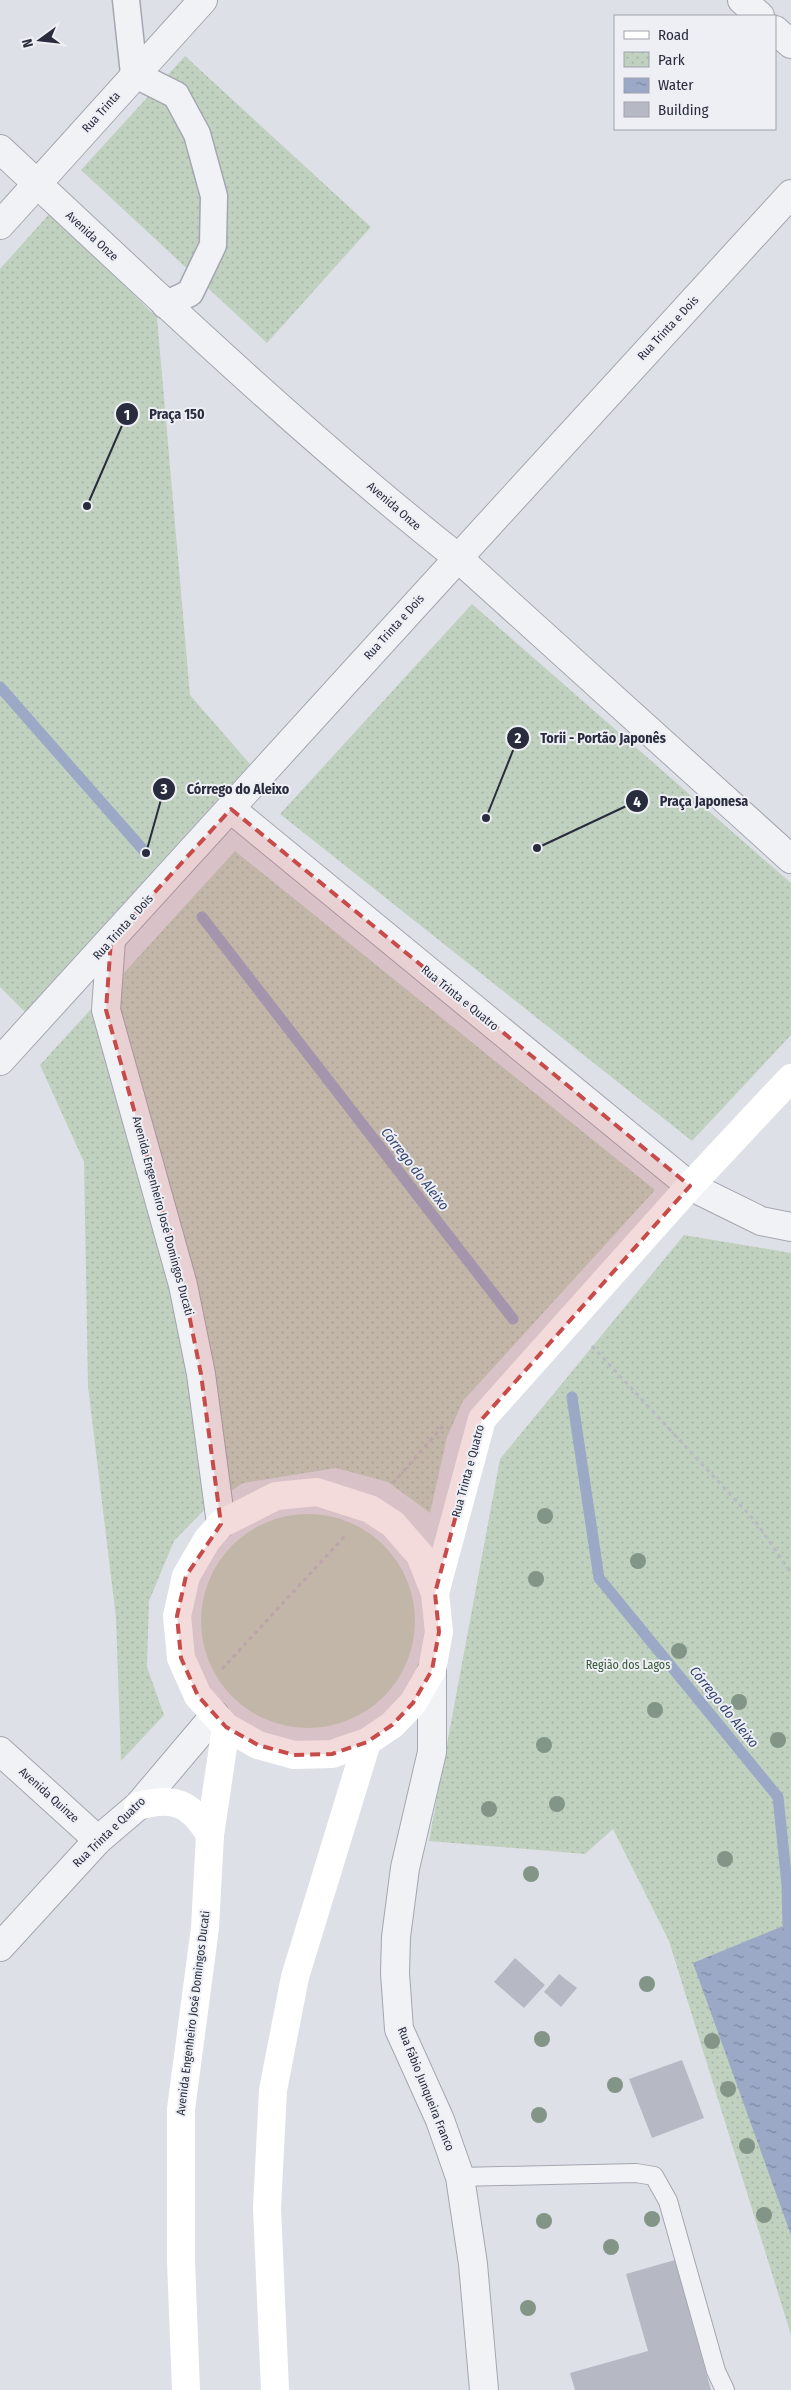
<svg xmlns="http://www.w3.org/2000/svg" width="791" height="2390" font-family="'Fira Sans Condensed',sans-serif">
	<style>
		.green { fill: #c1d1c0 }
		.park { fill: url(#park-dots) }
		.water { fill: url(#water-ripples) }
		.lines { fill: none; stroke-linecap: round; stroke-linejoin: round }
		.stream { stroke: #9ba8c6; stroke-width: 11 }
		.building { fill: #b6b9c4 }
		.service-casing { stroke: #a4a6b1; stroke-width: 20 }
		.pedestrian-casing { stroke: #a4a6b1; stroke-width: 29 }
		.minor-casing { stroke: #a4a6b1; stroke-width: 30 }
		.path { stroke: #b9bbc2; stroke-width: 3; stroke-dasharray: 4 4; stroke-linecap: butt }
		.service { stroke: #f1f2f6; stroke-width: 18 }
		.pedestrian { stroke: #f1f2f6; stroke-width: 26 }
		.minor { stroke: #f1f2f6; stroke-width: 28 }
		.secondary { stroke: #fff; stroke-width: 28 }
		.tree { fill: #829586 }
		.marked { fill: #c74b49; fill-opacity: 0.2; stroke: #c74b49; stroke-width: 4; stroke-dasharray: 10 6; stroke-linejoin: round }
		.labels { text-anchor: middle; dominant-baseline: central; stroke-width: 4; stroke-linejoin: round; paint-order: stroke }
		.street-label { font-size: 12px; fill: #282c3d; stroke: #eeeff5 }
		.park-label { font-size: 12px; fill: #375836; stroke: #eeeff5 }
		.water-label { font-size: 14px; font-style: italic; fill: #35456f; stroke: #eeeff5 }
		.leader { fill: none; stroke: #282c3d; stroke-width: 2 }
		.callout-dot { fill: #282c3d; stroke: #eeeff5; stroke-width: 2 }
		.mark-label { font-size: 15px; text-anchor: middle; font-weight: bold; fill: #fff }
		.callout-label { font-size: 14px; text-anchor: middle; font-weight: bold; fill: #282c3d; stroke: #eeeff5; stroke-width: 4; stroke-linejoin: round; paint-order: stroke }
	</style>
	<defs>
		<pattern id="park-dots" width="8" height="8" patternUnits="userSpaceOnUse" patternTransform="scale(1.25)"><rect width="8" height="8" fill="#c1d1c0"/><path d="M2 2h.1M6 6h.1" fill="none" stroke="#a6b4a6" stroke-width="1.8" stroke-linecap="round"/></pattern>
		<pattern id="water-ripples" width="26" height="14" patternUnits="userSpaceOnUse" patternTransform="scale(1.25)"><rect width="26" height="14" fill="#9ba8c6"/><path d="M2 4q2-2 4 0t4 0M15 11q2-2 4 0t4 0" fill="none" stroke="#7e89a2"/></pattern>
	</defs>
	<rect width="100%" height="100%" fill="#dee0e7"/>
	<circle class="green" cx="308" cy="1621" r="107"/>
	<g class="park">
		<path d="M185 56 371 227 267 343 81 170Z"/>
		<path d="M51 212 157 318 190 695 250 764 25 1012 0 987V269Z"/>
		<path d="M472 604 791 883V1035L692 1141 280 814Z"/>
		<path d="M235 851 655 1190 463 1401 447 1437 430 1513 388 1482 336 1468 243 1483 207 1507 174 1541 149 1601 147 1667 164 1715 121 1761 116 1618 88 1386 84 1162 40 1065Z"/>
		<path d="M684 1235 791 1253V2335L669 1941 613 1829 585 1854 429 1841 500 1459Z"/>
	</g>
	<path class="water" d="M788 1924H791V2235L693 1963Z"/>
	<g class="lines">
		<g class="stream">
			<path d="M0 687 146 853"/>
			<path d="M202 917 513 1319"/>
			<path d="M572 1397 599 1578 778 1797 787 1885 788 1924 791 1934"/>
		</g>
	</g>
	<g class="building">
		<path d="M515 1958 545 1985 524 2008 494 1982Z"/>
		<path d="M559 1974 577 1988 561 2007 544 1992Z"/>
		<path d="M682 2060 704 2118 652 2138 629 2079Z"/>
		<path d="M675 2260 711 2390H575L570 2373 648 2351 626 2274Z"/>
	</g>
	<g class="lines">
		<g class="service-casing">
			<path id="service" d="M460 2177 636 2173 654 2176 668 2201 716 2371 725 2390"/>
		</g>
		<g class="pedestrian-casing">
			<path id="pedestrian" d="M126 0 134 74 176 95 197 134 214 196 213 245 190 293 165 305"/>
		</g>
		<g class="minor-casing">
			<g id="minor">
				<path d="M742 0 760 16"/>
				<path d="M775 30 791 44"/>
				<path d="M0 149C149 288 297 430 457 557L791 859"/>
				<path d="M0 225 203 0"/>
				<path d="M231 809 690 1186 761 1221 791 1227"/>
				<path d="M111 940 106 1010 183 1285 201 1374 221 1524"/>
				<path d="M0 1061C264 772 526 482 791 194"/>
				<path d="M432 1670V1752L405 1868 396 1937 395 1973 399 2029 440 2120 460 2177 473 2264 484 2390"/>
				<path d="M0 1751 98 1840"/>
				<path d="M0 1947 98 1840 138 1806 215 1715"/>
			</g>
		</g>
		<g class="path">
			<path d="M592 1346 756 1522 791 1573"/>
			<path d="M393 1483 443 1426"/>
			<path d="M222 1669 345 1536"/>
		</g>
		<use href="#service" class="service"/>
		<use href="#pedestrian" class="pedestrian"/>
		<use href="#minor" class="minor"/>
		<g class="secondary">
			<path d="M435 1593 420 1555 393 1524 370 1509 317 1492 276 1496 221 1524 207 1540 186 1576 177 1616 181 1658 198 1696 226 1727 258 1745 294 1755 332 1754 367 1742 392 1725 413 1703 432 1670 439 1632 435 1593 482 1419 690 1186 791 1078"/>
			<path d="M138 1806C174 1796 191 1803 210 1835"/>
			<path d="M186 2390 181 2261V2109L205 1928 210 1835 226 1727"/>
			<path d="M275 2390 267 2208 273 2090 295 1977 367 1742"/>
		</g>
	</g>
	<g class="tree">
		<circle cx="545" cy="1516" r="8"/>
		<circle cx="638" cy="1561" r="8"/>
		<circle cx="536" cy="1579" r="8"/>
		<circle cx="679" cy="1651" r="8"/>
		<circle cx="739" cy="1702" r="8"/>
		<circle cx="655" cy="1710" r="8"/>
		<circle cx="778" cy="1740" r="8"/>
		<circle cx="544" cy="1745" r="8"/>
		<circle cx="557" cy="1804" r="8"/>
		<circle cx="489" cy="1809" r="8"/>
		<circle cx="725" cy="1859" r="8"/>
		<circle cx="531" cy="1874" r="8"/>
		<circle cx="647" cy="1984" r="8"/>
		<circle cx="542" cy="2039" r="8"/>
		<circle cx="712" cy="2041" r="8"/>
		<circle cx="615" cy="2085" r="8"/>
		<circle cx="728" cy="2089" r="8"/>
		<circle cx="539" cy="2115" r="8"/>
		<circle cx="747" cy="2146" r="8"/>
		<circle cx="764" cy="2215" r="8"/>
		<circle cx="652" cy="2219" r="8"/>
		<circle cx="544" cy="2221" r="8"/>
		<circle cx="611" cy="2247" r="8"/>
		<circle cx="528" cy="2308" r="8"/>
	</g>
	<path class="marked" d="M231 809 690 1186 482 1419 435 1593 439 1632 432 1670 413 1703 392 1725 367 1742 332 1754 294 1755 258 1745 226 1727 198 1696 181 1658 177 1616 186 1576 221 1524 201 1374 183 1285 106 1010 111 940Z"/>
	<g class="labels">
		<g class="street-label">
			<text transform="translate(101 112) rotate(-48)">Rua Trinta</text>
			<text transform="translate(92 236) rotate(43)">Avenida Onze</text>
			<text transform="translate(668 328) rotate(-47)">Rua Trinta e Dois</text>
			<text transform="translate(394 506) rotate(41)">Avenida Onze</text>
			<text transform="translate(394 627) rotate(-48)">Rua Trinta e Dois</text>
			<text transform="translate(123 927) rotate(-48)">Rua Trinta e Dois</text>
			<text transform="translate(460 998) rotate(39)">Rua Trinta e Quatro</text>
			<text transform="translate(163 1216) rotate(75)">Avenida Engenheiro José Domingos Ducati</text>
			<text transform="translate(468 1471) rotate(-75)">Rua Trinta e Quatro</text>
			<text transform="translate(49 1795) rotate(42)">Avenida Quinze</text>
			<text transform="translate(109 1832) rotate(-44)">Rua Trinta e Quatro</text>
			<text transform="translate(193 2013) rotate(-83)">Avenida Engenheiro José Domingos Ducati</text>
			<text transform="translate(426 2089) rotate(68)">Rua Fábio Junqueira Franco</text>
		</g>
		<g class="park-label">
			<text x="628" y="1665">Região dos Lagos</text>
		</g>
		<g class="water-label">
			<text transform="translate(415 1169) rotate(52)">Córrego do Aleixo</text>
			<text transform="translate(724 1707) rotate(51)">Córrego do Aleixo</text>
		</g>
	</g>
	<path class="leader" d="M87 506L127 414M486 818L518 738M146 853L164 789M537 848L637 801"/>
	<g class="callout-dot">
		<circle cx="87" cy="506" r="5"/>
		<circle cx="486" cy="818" r="5"/>
		<circle cx="146" cy="853" r="5"/>
		<circle cx="537" cy="848" r="5"/>
		<circle cx="127" cy="414" r="12"/>
		<circle cx="518" cy="738" r="12"/>
		<circle cx="164" cy="789" r="12"/>
		<circle cx="637" cy="801" r="12"/>
	</g>
	<g class="mark-label">
		<text x="127" y="420">1</text>
		<text x="518" y="743">2</text>
		<text x="164" y="794">3</text>
		<text x="637" y="807">4</text>
	</g>
	<g class="callout-label">
		<text x="177" y="419">Praça 150</text>
		<text x="603" y="743">Torii - Portão Japonês</text>
		<text x="238" y="794">Córrego do Aleixo</text>
		<text x="704" y="806">Praça Japonesa</text>
	</g>
	<rect x="614" y="15" width="162" height="115" fill="#eeeff5" stroke="#9fa1ab"/>
	<rect x="624" y="31" width="25" height="8" fill="#ffffff" stroke="#9fa1ab"/>
	<text x="658" y="40" font-size="15" fill="#282c3d">Road</text>
	<rect x="624" y="52" width="25" height="15" fill="url(#park-dots)" stroke="#9fa1ab"/>
	<text x="658" y="65" font-size="15" fill="#282c3d">Park</text>
	<rect x="624" y="78" width="25" height="15" fill="url(#water-ripples)" stroke="#9fa1ab"/>
	<text x="658" y="90" font-size="15" fill="#282c3d">Water</text>
	<rect x="624" y="102" width="25" height="15" fill="#b6b9c4" stroke="#9fa1ab"/>
	<text x="658" y="115" font-size="15" fill="#282c3d">Building</text>
	<g transform="translate(40 40) rotate(255)" stroke="#eeeff5" stroke-width="4" paint-order="stroke">
	<path d="M0-4L9 19L0 12L-9 19Z" fill="#282c3d"/>
	<text y="-8" font-size="14" font-weight="bold" text-anchor="middle" fill="#282c3d">N</text>
	</g>
</svg>
